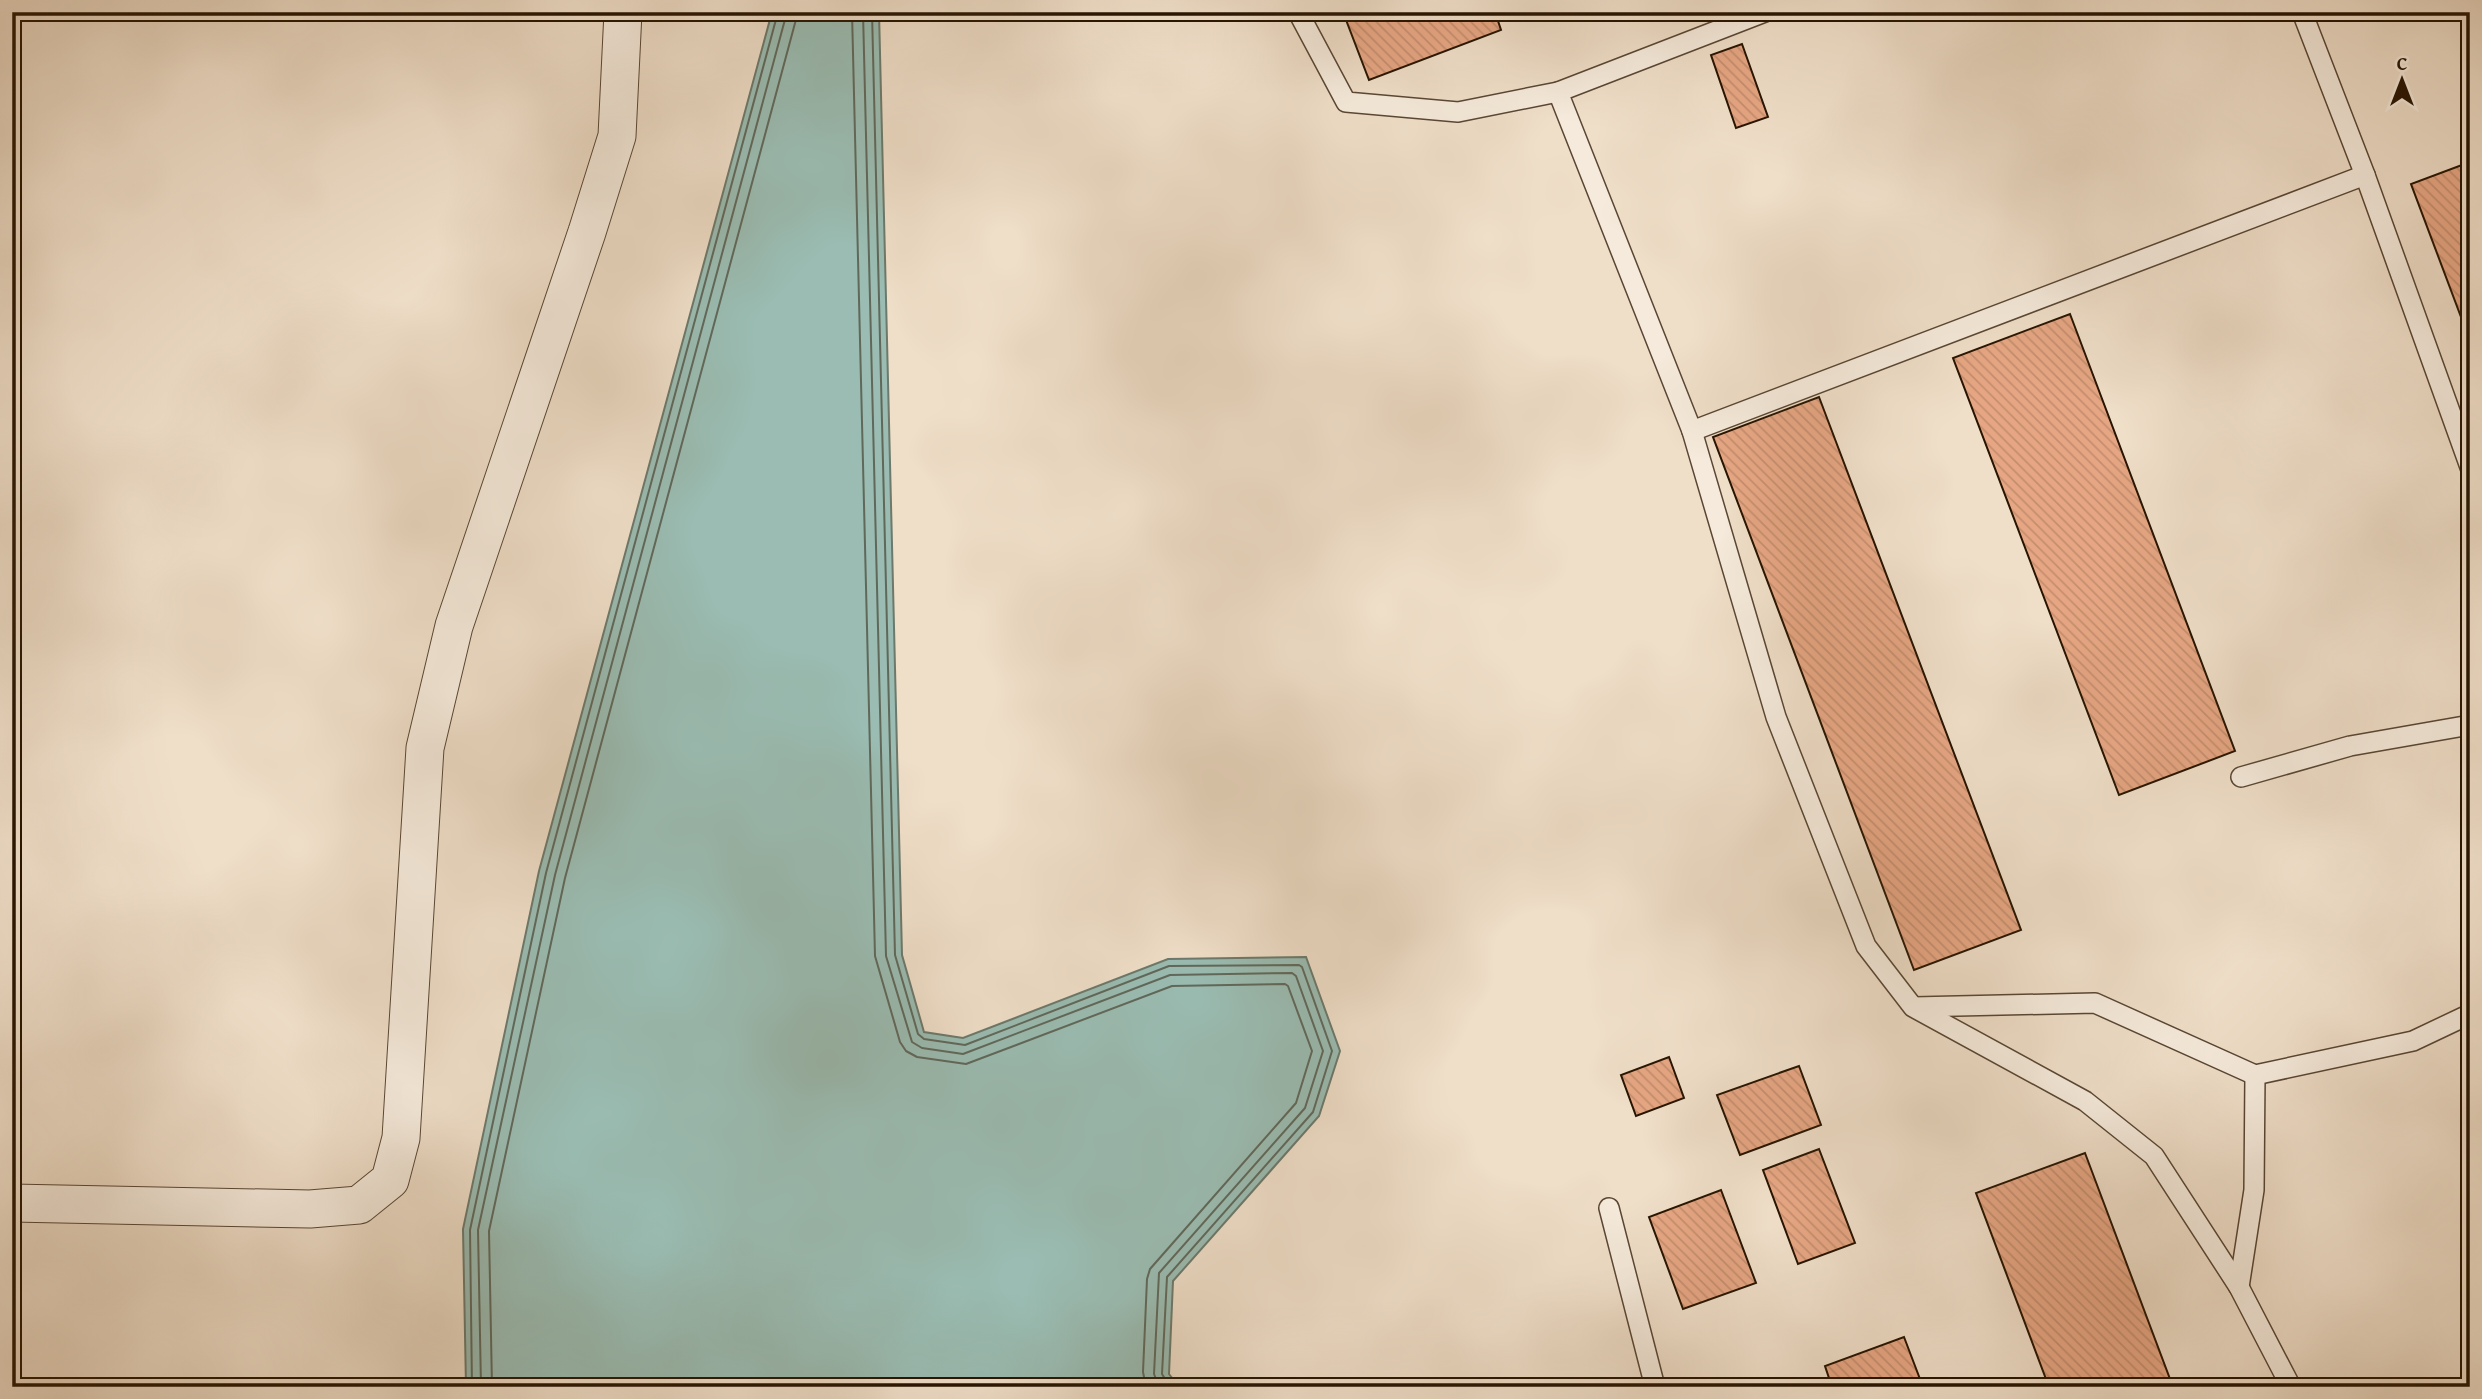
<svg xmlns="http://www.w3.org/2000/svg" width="2482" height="1399" font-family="'Gentium Book Plus',serif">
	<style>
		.water { fill: #9abcb2; stroke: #6c796b; stroke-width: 2 }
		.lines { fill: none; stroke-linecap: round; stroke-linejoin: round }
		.shore { stroke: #60685a; stroke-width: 2 }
		.building { fill: url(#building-back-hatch); stroke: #271401; stroke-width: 2 }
		.lane-casing { stroke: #594633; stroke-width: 22 }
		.street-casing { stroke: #594633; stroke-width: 39 }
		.lane { stroke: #f5eadb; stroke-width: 19 }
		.street { stroke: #f5eadb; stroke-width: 37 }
	</style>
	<defs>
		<pattern id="building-back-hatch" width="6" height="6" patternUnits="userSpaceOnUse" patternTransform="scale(1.75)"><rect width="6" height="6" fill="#e6a683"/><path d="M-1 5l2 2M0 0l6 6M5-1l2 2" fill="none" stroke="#c58e6f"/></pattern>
	</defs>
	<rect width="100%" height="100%" fill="#efdec8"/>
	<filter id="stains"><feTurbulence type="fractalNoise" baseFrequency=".00286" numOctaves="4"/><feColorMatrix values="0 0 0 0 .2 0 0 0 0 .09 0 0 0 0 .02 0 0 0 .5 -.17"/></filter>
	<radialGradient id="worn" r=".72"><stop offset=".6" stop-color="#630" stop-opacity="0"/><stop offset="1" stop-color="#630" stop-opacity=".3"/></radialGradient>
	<path class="water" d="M772 12H879L902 955 924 1032 963 1038 1168 959 1306 957 1340 1051 1319 1116 1173 1281 1169 1374 1179 1387H466L463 1229 539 871Z"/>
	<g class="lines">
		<g class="shore">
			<path d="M852 12 875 956 900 1042 906 1051 917 1057 966 1064 1172 986 1285 984 1288 986 1312 1051 1296 1103 1150 1269 1147 1279 1143 1372 1146 1387"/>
			<path d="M863 12 886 956 912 1042 922 1048 963 1054 1170 975 1292 973 1296 976 1323 1051 1305 1108 1159 1273 1154 1374 1159 1387"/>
			<path d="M872 12 895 955 918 1034 924 1039 965 1045 1169 966 1299 965 1302 967 1332 1051 1313 1112 1167 1277 1162 1374 1170 1387"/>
			<path d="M472 1387 470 1230 546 873 778 12"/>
			<path d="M481 1387 478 1230 555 875 787 12"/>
			<path d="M492 1387 489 1231 565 878 798 12"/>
		</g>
	</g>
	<g class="building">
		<path d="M1343 12H1495L1501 30 1369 80Z"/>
		<path d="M1742 44 1768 117 1736 128 1711 55Z"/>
		<path d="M2470 162V341L2411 184Z"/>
		<path d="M2070 314 2235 751 2119 795 1953 358Z"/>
		<path d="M1819 397 2021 930 1914 970 1713 437Z"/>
		<path d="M1669 1057 1684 1098 1636 1116 1621 1075Z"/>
		<path d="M1799 1066 1821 1125 1740 1155 1717 1095Z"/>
		<path d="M1819 1149 1855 1243 1798 1264 1763 1170Z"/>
		<path d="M2085 1153 2173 1387H2049L1976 1193Z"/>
		<path d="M1721 1190 1756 1283 1683 1309 1649 1217Z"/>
		<path d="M1904 1337 1923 1387H1832L1825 1366Z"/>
	</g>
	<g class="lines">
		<g class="lane-casing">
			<g id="lane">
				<path d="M1298 12 1346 102 1458 112 1558 92"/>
				<path d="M1765 12 1558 92 1692 431 1776 717 1866 946 1913 1007 2085 1101 2154 1156 2239 1287 2291 1387"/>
				<path d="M2302 12 2365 175"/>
				<path d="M1692 431 2365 175 2470 467"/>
				<path d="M2241 777 2350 746 2470 725"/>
				<path d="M1914 1007 2095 1003 2255 1075 2413 1041 2470 1014"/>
				<path d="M1609 1208 1655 1387"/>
				<path d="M2239 1287 2254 1190 2255 1075"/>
			</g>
		</g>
		<g class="street-casing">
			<path id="street" d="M12 1203 310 1209 359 1205 390 1180 401 1138 425 748 454 626 587 232 617 136 623 12"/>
		</g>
		<use href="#lane" class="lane"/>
		<use href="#street" class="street"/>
	</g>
	<rect width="2482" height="1399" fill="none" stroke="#efdec8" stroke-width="42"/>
	<rect x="14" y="14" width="2454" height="1371" fill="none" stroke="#271401" stroke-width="3.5"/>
	<rect x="21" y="21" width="2440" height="1357" fill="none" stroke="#271401" stroke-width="2"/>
	<g transform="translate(2402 80)" stroke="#f5eadb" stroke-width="5" paint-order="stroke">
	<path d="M0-5L12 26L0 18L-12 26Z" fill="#271401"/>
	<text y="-10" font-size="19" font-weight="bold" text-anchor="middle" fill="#271401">С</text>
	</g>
	<rect width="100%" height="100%" filter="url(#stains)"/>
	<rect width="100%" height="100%" fill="url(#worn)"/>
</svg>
